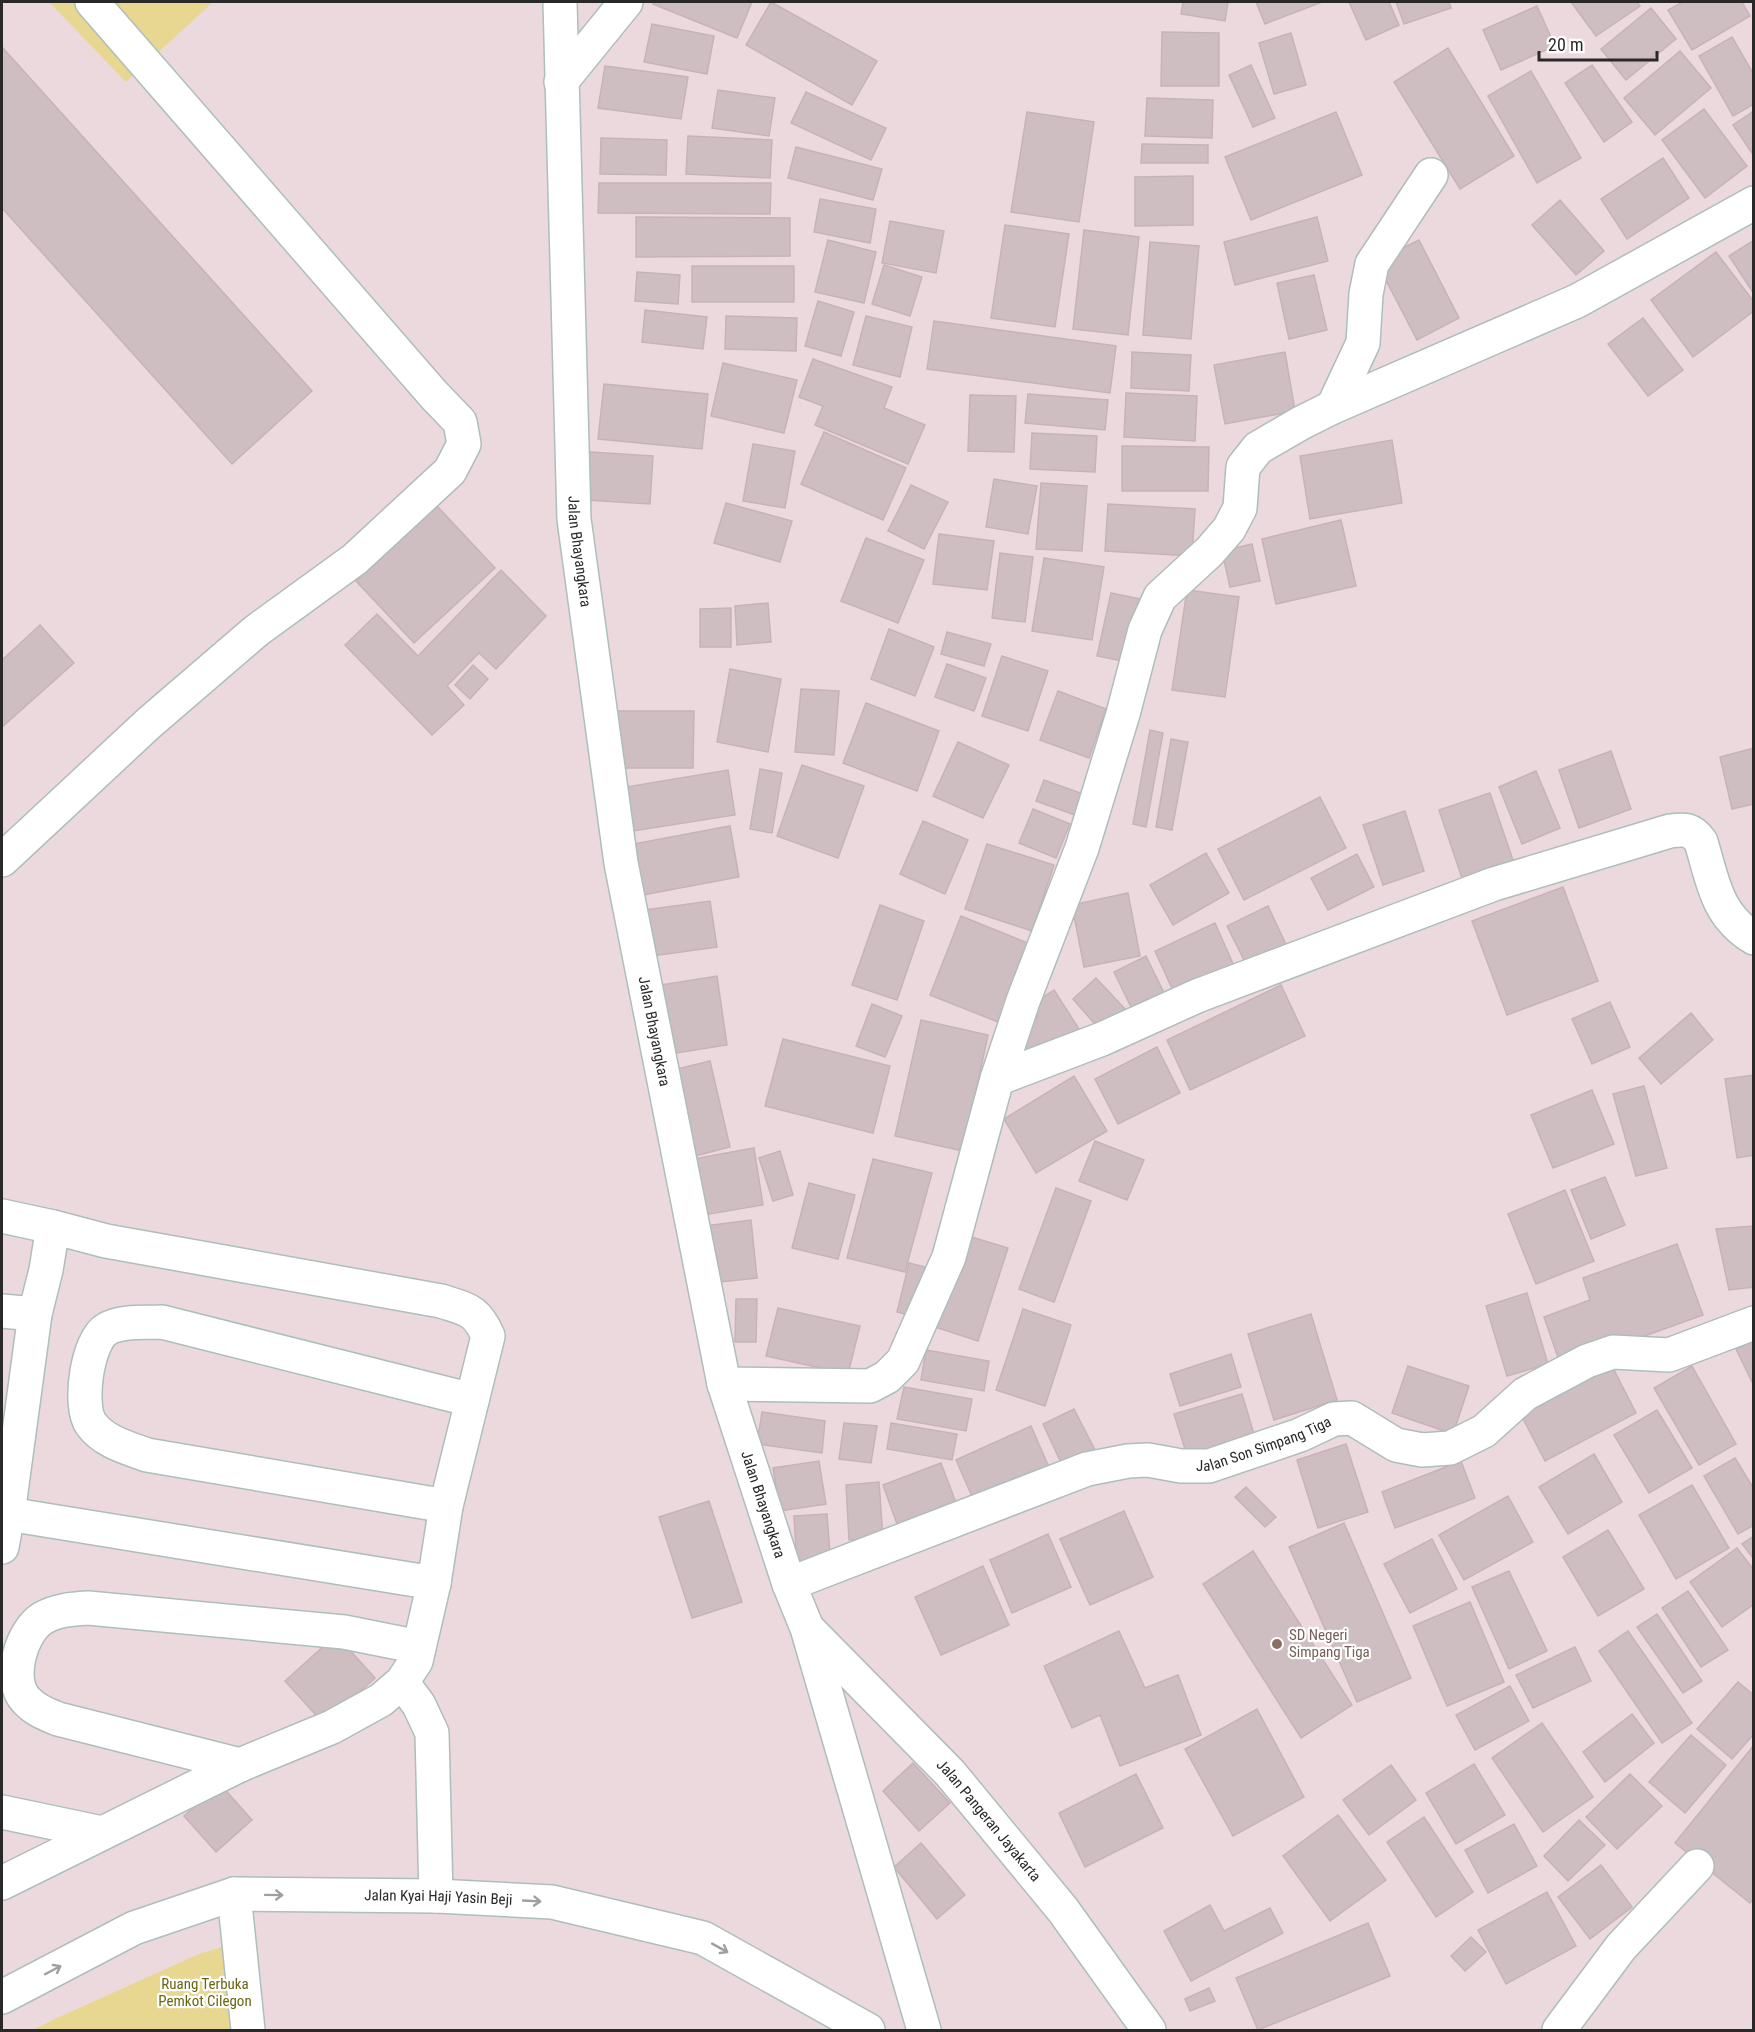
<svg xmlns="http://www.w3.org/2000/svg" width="1755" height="2032" font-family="'Roboto Condensed',sans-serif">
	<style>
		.green { fill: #e8d790 }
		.building { fill: #cebec2; stroke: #c8b2b7; stroke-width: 1.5 }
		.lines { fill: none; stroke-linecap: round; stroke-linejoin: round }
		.minor-casing { stroke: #adbebd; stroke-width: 36 }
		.minor { stroke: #fff; stroke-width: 33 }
		.oneway { stroke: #9f9f9f }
		.education-dot { fill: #8d6e63; stroke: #fff; stroke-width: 2 }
		.labels { text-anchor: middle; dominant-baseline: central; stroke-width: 4.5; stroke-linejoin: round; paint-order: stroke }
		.street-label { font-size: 15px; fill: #292929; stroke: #fff }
		.education-label { font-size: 15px; fill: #785e54; stroke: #fff; text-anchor: start }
		.park-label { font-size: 15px; fill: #6a6514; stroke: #fff }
	</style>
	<rect width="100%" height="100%" fill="#ecd9de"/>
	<g class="green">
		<path d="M49 2H213L126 82Z"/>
		<path d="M237 1943 248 2030H33L57 2018 199 1954Z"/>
	</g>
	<g class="building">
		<path d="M654 2H752L737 38 653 4Z"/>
		<path d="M771 2 877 61 852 105 746 45Z"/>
		<path d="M1183 2H1228L1225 21 1181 14Z"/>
		<path d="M1256 2H1322L1265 24Z"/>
		<path d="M1349 2H1389L1399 25 1366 40Z"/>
		<path d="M1396 2H1449L1451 8 1404 24Z"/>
		<path d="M1571 2H1637L1640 6 1596 36Z"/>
		<path d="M1683 2H1742L1750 16 1692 50 1668 10Z"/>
		<path d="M1537 6 1555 46 1501 70 1483 30Z"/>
		<path d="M1651 8 1676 39 1626 80 1601 49Z"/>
		<path d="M652 24 714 36 707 74 644 62Z"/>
		<path d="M1162 32 1219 33V86H1161Z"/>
		<path d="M1291 33 1306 85 1274 94 1259 43Z"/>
		<path d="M1732 37 1754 75V104L1733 116 1699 56Z"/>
		<path d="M2 47 312 391 232 464 2 208Z"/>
		<path d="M1448 48 1514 156 1460 189 1394 82Z"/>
		<path d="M1680 51 1711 88 1655 135 1624 98Z"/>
		<path d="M1251 65 1275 118 1253 127 1229 75Z"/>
		<path d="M1592 65 1632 122 1604 142 1565 83Z"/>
		<path d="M605 66 688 77 681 119 598 108Z"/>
		<path d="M1531 71 1581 158 1537 183 1488 96Z"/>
		<path d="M718 90 775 98 769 136 712 128Z"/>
		<path d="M806 92 886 128 871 160 791 123Z"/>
		<path d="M1147 98 1213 100 1212 138 1145 136Z"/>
		<path d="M1704 109 1747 166 1705 198 1662 140Z"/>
		<path d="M1754 111V156L1733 125Z"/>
		<path d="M1027 112 1094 122 1079 222 1011 212Z"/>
		<path d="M1336 112 1362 175 1251 220 1225 157Z"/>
		<path d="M688 136 772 140 770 178 686 174Z"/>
		<path d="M601 138 667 140 666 175 600 174Z"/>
		<path d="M1142 144 1208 145V163H1141Z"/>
		<path d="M796 147 882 169 873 200 788 178Z"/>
		<path d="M1663 158 1689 198 1627 239 1601 199Z"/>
		<path d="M1193 176V225L1135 226V177Z"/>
		<path d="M599 183H771L770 214 598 213Z"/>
		<path d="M820 199 876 209 870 243 814 232Z"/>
		<path d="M1560 200 1604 251 1576 275 1532 225Z"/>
		<path d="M636 217 790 218V256L636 257Z"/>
		<path d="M1317 217 1328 261 1235 285 1224 242Z"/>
		<path d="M890 221 944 231 936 273 882 263Z"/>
		<path d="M1005 225 1069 234 1055 327 991 318Z"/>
		<path d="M1084 230 1139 237 1128 335 1073 329Z"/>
		<path d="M828 240 876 252 864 303 815 292Z"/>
		<path d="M1419 240 1459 318 1417 340 1376 261Z"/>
		<path d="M1754 240V294L1729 256Z"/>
		<path d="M1150 242 1199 246 1191 339 1143 335Z"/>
		<path d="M1716 252 1754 302V311L1693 357 1651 300Z"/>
		<path d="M884 265 922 277 910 316 872 304Z"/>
		<rect x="692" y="266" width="102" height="36"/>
		<path d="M637 272 680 275 678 304 635 301Z"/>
		<path d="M1314 275 1327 330 1289 339 1277 283Z"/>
		<path d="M818 301 854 312 841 356 805 346Z"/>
		<path d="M645 310 707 317 703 349 642 342Z"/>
		<path d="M726 316 797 318 796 351 725 349Z"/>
		<path d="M866 316 912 327 900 377 853 365Z"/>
		<path d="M1643 318 1683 370 1648 396 1608 344Z"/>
		<path d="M934 321 1116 346 1110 393 927 369Z"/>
		<path d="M1132 352 1191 355 1189 391 1131 388Z"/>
		<path d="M1285 352 1295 411 1225 424 1214 365Z"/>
		<path d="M813 359 892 387 884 408 925 425 908 464 815 425 823 406 799 397Z"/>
		<path d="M723 363 797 380 784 433 711 416Z"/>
		<path d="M604 384 708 394 702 449 598 439Z"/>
		<path d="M1126 393 1197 396 1195 441 1124 437Z"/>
		<path d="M1028 394 1108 400 1105 430 1025 423Z"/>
		<path d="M970 395 1016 396 1014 452 968 451Z"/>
		<path d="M824 432 906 468 883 520 801 484Z"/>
		<path d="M1032 433 1097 436 1095 472 1030 469Z"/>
		<path d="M1392 440 1402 503 1310 519 1300 456Z"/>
		<path d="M753 444 795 451 785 508 743 501Z"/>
		<path d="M1122 446 1209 447 1208 491H1122Z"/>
		<path d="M590 452 653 456 650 504 586 500Z"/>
		<path d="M994 479 1037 486 1028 534 986 527Z"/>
		<path d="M1041 483 1087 486 1082 551 1036 549Z"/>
		<path d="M911 485 948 502 924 549 888 531Z"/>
		<path d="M726 503 792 521 780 562 714 543Z"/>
		<path d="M1108 504 1195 509 1192 556 1105 551Z"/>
		<path d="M437 506 495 568 414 643 356 581Z"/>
		<path d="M1341 520 1356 586 1276 604 1262 539Z"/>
		<path d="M939 534 994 541 987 590 933 584Z"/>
		<path d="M866 538 924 560 898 623 841 601Z"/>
		<path d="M1252 544 1260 581 1230 587 1222 551Z"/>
		<path d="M1000 553 1033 557 1025 622 992 618Z"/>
		<path d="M1044 558 1104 567 1092 640 1032 631Z"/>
		<path d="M501 570 546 616 496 669 479 653 447 686 464 705 432 735 345 645 377 614 418 656Z"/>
		<path d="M1187 590 1239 597 1225 697 1172 690Z"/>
		<path d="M1111 593 1146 600 1133 663 1097 656Z"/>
		<path d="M768 603 771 642 737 645 735 606Z"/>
		<path d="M731 608V647H700V609Z"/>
		<path d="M40 625 74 663 2 727V660Z"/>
		<path d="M889 629 934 647 915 696 871 679Z"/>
		<path d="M947 632 991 644 984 666 941 654Z"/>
		<path d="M1002 656 1048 671 1028 731 982 716Z"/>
		<path d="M947 664 986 678 974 711 935 697Z"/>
		<path d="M473 665 488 679 470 699 455 685Z"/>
		<path d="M730 669 781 679 768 752 717 742Z"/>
		<path d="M801 689 839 691 834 755 795 752Z"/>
		<path d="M1058 691 1106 709 1089 758 1040 740Z"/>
		<path d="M866 703 939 731 917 791 843 763Z"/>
		<path d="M612 711H694L693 768H612Z"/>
		<path d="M1150 730 1163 733 1146 827 1133 824Z"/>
		<path d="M1171 739 1188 742 1172 830 1156 827Z"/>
		<path d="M958 742 1009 765 983 818 933 796Z"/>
		<path d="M1754 748V804L1732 809 1720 757Z"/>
		<path d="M1611 751 1631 809 1579 828 1559 770Z"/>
		<path d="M802 765 864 786 838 858 777 836Z"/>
		<path d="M760 769 782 773 772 833 750 829Z"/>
		<path d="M728 770 735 815 627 832 620 788Z"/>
		<path d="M1536 771 1560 828 1522 844 1499 787Z"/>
		<path d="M1044 780 1083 794 1075 815 1036 801Z"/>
		<path d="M1490 793 1514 863 1463 881 1439 810Z"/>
		<path d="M1320 797 1346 848 1244 900 1218 849Z"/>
		<path d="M1033 809 1070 824 1056 858 1019 843Z"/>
		<path d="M1405 811 1424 871 1383 885 1363 825Z"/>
		<path d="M923 821 968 840 945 894 900 874Z"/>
		<path d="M730 826 739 877 637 896 628 845Z"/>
		<path d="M987 844 1054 865 1032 931 965 909Z"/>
		<path d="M1206 853 1229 893 1173 925 1150 885Z"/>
		<path d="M1357 854 1374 887 1328 910 1311 878Z"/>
		<path d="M1563 887 1598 981 1507 1015 1472 921Z"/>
		<path d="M1128 893 1140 956 1084 967 1072 905Z"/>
		<path d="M710 901 717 947 645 957 638 911Z"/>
		<path d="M880 905 924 921 897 1000 852 985Z"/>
		<path d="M1268 906 1289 951 1249 970 1227 926Z"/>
		<path d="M961 916 1030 944 998 1022 930 995Z"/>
		<path d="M1215 923 1235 968 1175 995 1155 951Z"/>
		<path d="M1146 956 1167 999 1135 1015 1114 972Z"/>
		<path d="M717 976 727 1045 664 1055 654 986Z"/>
		<path d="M1096 978 1125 1009 1101 1031 1073 999Z"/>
		<path d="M1281 985 1305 1036 1190 1090 1167 1040Z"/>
		<path d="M1054 990 1081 1032 1032 1061 1015 1031 1038 1017 1030 1006Z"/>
		<path d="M1610 1002 1630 1047 1592 1064 1572 1019Z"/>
		<path d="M872 1004 902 1016 885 1057 856 1046Z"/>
		<path d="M1691 1013 1713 1040 1661 1084 1639 1058Z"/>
		<path d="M921 1020 988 1035 963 1151 895 1136Z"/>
		<path d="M783 1039 890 1066 873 1133 765 1106Z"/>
		<path d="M1157 1047 1180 1093 1118 1124 1095 1079Z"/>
		<path d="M710 1061 730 1147 695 1156 673 1070Z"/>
		<path d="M1754 1075V1155L1737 1158 1725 1079Z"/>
		<path d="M1074 1076 1107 1131 1036 1173 1004 1119Z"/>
		<path d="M1644 1086 1667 1168 1636 1176 1613 1094Z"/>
		<path d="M1592 1090 1614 1144 1553 1168 1531 1115Z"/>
		<path d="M1095 1141 1144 1160 1127 1200 1079 1181Z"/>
		<path d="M754 1148 763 1205 698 1216 688 1160Z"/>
		<path d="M780 1151 793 1195 773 1201 759 1158Z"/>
		<path d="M873 1159 932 1173 905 1272 847 1258Z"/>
		<path d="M1605 1177 1625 1225 1591 1239 1571 1190Z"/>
		<path d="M809 1183 855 1195 838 1259 792 1248Z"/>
		<path d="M1056 1188 1091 1201 1054 1302 1019 1289Z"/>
		<path d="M1565 1190 1594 1261 1536 1284 1508 1214Z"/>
		<path d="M751 1220 757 1278 711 1283 705 1226Z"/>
		<path d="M1754 1226V1287L1729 1290 1716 1229Z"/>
		<path d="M965 1235 1008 1248 978 1341 935 1327Z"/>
		<path d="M1677 1244 1703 1315 1561 1366 1544 1317 1590 1300 1583 1278Z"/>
		<path d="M909 1263 933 1269 921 1318 897 1312Z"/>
		<path d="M1527 1293 1548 1364 1507 1376 1486 1306Z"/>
		<path d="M736 1299H757L756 1342H735Z"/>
		<path d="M778 1308 860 1326 848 1374 766 1356Z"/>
		<path d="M1023 1309 1071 1325 1045 1406 996 1390Z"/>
		<path d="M1311 1314 1337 1400 1274 1420 1248 1334Z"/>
		<path d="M1754 1341V1386L1736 1349Z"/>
		<path d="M926 1350 989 1361 984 1391 921 1380Z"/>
		<path d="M1231 1354 1241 1387 1180 1406 1170 1374Z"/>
		<path d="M1611 1364 1636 1413 1545 1461 1520 1413Z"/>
		<path d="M1408 1366 1469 1386 1453 1434 1392 1413Z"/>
		<path d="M1692 1366 1736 1444 1699 1465 1654 1388Z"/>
		<path d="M904 1387 972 1399 966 1431 897 1419Z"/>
		<path d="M1242 1394 1256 1441 1189 1462 1174 1414Z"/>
		<path d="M1074 1409 1095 1450 1063 1467 1043 1424Z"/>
		<path d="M1657 1410 1692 1468 1649 1493 1614 1435Z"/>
		<path d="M762 1412 825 1421 822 1453 757 1444Z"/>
		<path d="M844 1423 877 1426 871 1463 839 1459Z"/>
		<path d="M891 1423 957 1434 952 1460 887 1449Z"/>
		<path d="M1031 1426 1052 1474 977 1508 956 1460Z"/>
		<path d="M1346 1444 1368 1512 1318 1528 1297 1460Z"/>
		<path d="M1594 1454 1622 1502 1568 1534 1539 1487Z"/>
		<path d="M1735 1458 1754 1489V1525L1738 1534 1704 1476Z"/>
		<path d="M819 1461 826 1504 780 1511 773 1468Z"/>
		<path d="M1461 1461 1475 1498 1395 1528 1382 1492Z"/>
		<path d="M941 1463 961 1516 902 1538 883 1485Z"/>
		<path d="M879 1482 883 1538 849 1540 846 1485Z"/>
		<path d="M1692 1485 1729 1548 1676 1579 1639 1515Z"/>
		<path d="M1246 1487 1276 1517 1265 1527 1235 1497Z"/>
		<path d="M1508 1496 1533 1542 1464 1580 1439 1535Z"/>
		<path d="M709 1501 742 1602 692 1618 659 1517Z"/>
		<path d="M1124 1511 1153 1577 1090 1605 1060 1539Z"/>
		<path d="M827 1514 831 1567 797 1569 794 1516Z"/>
		<path d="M1344 1523 1411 1678 1357 1702 1289 1547Z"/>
		<path d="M1608 1530 1644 1589 1598 1616 1563 1557Z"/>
		<path d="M1048 1534 1071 1587 1012 1613 990 1560Z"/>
		<path d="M1754 1536V1559L1742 1544Z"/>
		<path d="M1432 1539 1457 1589 1410 1613 1384 1564Z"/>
		<path d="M1737 1548 1754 1570V1604L1722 1627 1690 1582Z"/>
		<path d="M1253 1551 1352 1705 1301 1738 1203 1584Z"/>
		<path d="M983 1566 1009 1625 941 1655 915 1597Z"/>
		<path d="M1509 1571 1547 1651 1509 1669 1472 1587Z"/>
		<path d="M1688 1591 1728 1650 1701 1667 1662 1608Z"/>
		<path d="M1470 1602 1504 1682 1447 1706 1413 1626Z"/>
		<path d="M1657 1614 1702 1681 1683 1693 1637 1627Z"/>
		<path d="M1119 1631 1145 1688 1178 1675 1201 1735 1120 1766 1100 1715 1072 1728 1044 1666Z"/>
		<path d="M1628 1631 1692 1723 1662 1743 1599 1651Z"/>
		<path d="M336 1635 375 1678 324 1724 285 1681Z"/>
		<path d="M1575 1647 1591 1681 1533 1708 1516 1675Z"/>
		<path d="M1738 1682 1754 1695V1734L1732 1759 1697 1729Z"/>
		<path d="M1510 1686 1529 1721 1475 1750 1456 1715Z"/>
		<path d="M1257 1709 1304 1797 1233 1836 1185 1749Z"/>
		<path d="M1632 1714 1654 1743 1605 1782 1583 1752Z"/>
		<path d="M1542 1723 1593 1797 1543 1832 1492 1758Z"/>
		<path d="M1691 1735 1726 1765 1685 1813 1649 1782Z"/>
		<path d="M1754 1745V1899L1750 1903 1675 1843Z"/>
		<path d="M913 1763 950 1803 919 1831 883 1791Z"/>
		<path d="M1474 1764 1505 1815 1456 1844 1426 1793Z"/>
		<path d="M1391 1765 1416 1800 1369 1835 1343 1800Z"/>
		<path d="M1136 1774 1163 1828 1085 1867 1059 1813Z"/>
		<path d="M1630 1774 1662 1806 1617 1849 1586 1817Z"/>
		<path d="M220 1784 252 1820 216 1852 184 1816Z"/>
		<path d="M1338 1815 1386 1880 1330 1921 1283 1856Z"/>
		<path d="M1424 1817 1473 1892 1436 1917 1387 1842Z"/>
		<path d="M1579 1820 1605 1845 1568 1881 1544 1856Z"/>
		<path d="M1514 1824 1537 1866 1488 1893 1465 1850Z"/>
		<path d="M921 1843 965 1895 937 1919 894 1867Z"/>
		<path d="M1601 1865 1632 1907 1590 1939 1558 1897Z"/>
		<path d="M1547 1892 1576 1946 1506 1984 1478 1930Z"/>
		<path d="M1210 1905 1224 1931 1270 1908 1283 1933 1191 1981 1164 1931Z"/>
		<path d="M1368 1923 1390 1976 1258 2030 1236 1978Z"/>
		<path d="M1471 1937 1486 1952 1465 1971 1451 1956Z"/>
		<path d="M1209 1988 1215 2001 1190 2011 1185 1999Z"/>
	</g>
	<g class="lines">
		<g class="minor-casing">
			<g id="minor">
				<path id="s1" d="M560 2 574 519 621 863 724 1384 789 1584 807 1628 924 2030"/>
				<path d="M561 82 626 2"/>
				<path d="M1333 407 1363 343 1366 294 1372 264 1431 175"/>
				<path d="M2 860 149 723 256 631 355 559 450 471 464 444 460 422 434 395 92 2"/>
				<path d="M997 1079 1102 1039 1197 996 1494 884 1670 831C1685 829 1692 829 1701 842 1713 881 1716 915 1754 938"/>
				<path d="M2 1216 53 1227"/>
				<path d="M2 1311 35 1314"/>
				<path d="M724 1384 870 1386 887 1377 903 1361 949 1257 997 1079 1023 1001 1082 848 1123 714 1145 630 1160 597 1209 552 1229 529 1240 508 1243 467 1258 448 1301 423 1333 407 1577 301 1754 203"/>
				<path d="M446 1506 147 1455C128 1448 104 1442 91 1424 78 1406 87 1340 107 1329 122 1320 146 1323 162 1322L472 1400"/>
				<path d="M8 1514 434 1583"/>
				<path d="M2 1547 8 1514 35 1314 46 1270 53 1227 106 1241 441 1301C468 1310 476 1309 488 1336L446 1506 434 1583 416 1661 402 1682 381 1700 332 1727 240 1765 2 1883"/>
				<path id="s2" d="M789 1584 1087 1469 1128 1461 1148 1460 1181 1466H1209L1300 1435 1334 1419 1352 1418 1396 1445 1422 1450 1450 1448 1484 1431 1525 1394 1587 1361 1613 1352 1669 1355 1754 1323"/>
				<path id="s3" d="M809 1630 950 1773 1063 1910 1149 2030"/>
				<path d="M402 1682 419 1705 432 1733 436 1896"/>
				<path d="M240 1765 58 1719C46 1714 35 1710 26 1700 7 1680 21 1631 43 1618 57 1610 72 1609 88 1608L344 1632 419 1647"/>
				<path d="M2 1812 102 1833"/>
				<path d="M234 1894 248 2030"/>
				<path id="s4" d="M2 1997 134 1928 234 1894 436 1896 552 1902 703 1938 868 2030"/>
				<path d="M1559 2030 1621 1947 1697 1866"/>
			</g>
		</g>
		<use href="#minor" class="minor"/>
	</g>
	<defs><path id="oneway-shaft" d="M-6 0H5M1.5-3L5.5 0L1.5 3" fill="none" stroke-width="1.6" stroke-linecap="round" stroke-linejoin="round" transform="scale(1.5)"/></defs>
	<g class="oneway">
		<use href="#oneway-shaft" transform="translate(274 1895) rotate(1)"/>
		<use href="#oneway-shaft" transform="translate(532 1901) rotate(3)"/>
		<use href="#oneway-shaft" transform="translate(720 1948) rotate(29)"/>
		<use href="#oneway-shaft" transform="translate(53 1970) rotate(-28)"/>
	</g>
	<circle class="education-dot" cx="1277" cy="1644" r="6"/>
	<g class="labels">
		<g class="street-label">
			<text stroke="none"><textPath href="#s1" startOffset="550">Jalan Bhayangkara</textPath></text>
			<text stroke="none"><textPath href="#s1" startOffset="1036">Jalan Bhayangkara</textPath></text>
			<text stroke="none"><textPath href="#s2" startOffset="501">Jalan Son Simpang Tiga</textPath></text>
			<text stroke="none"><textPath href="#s1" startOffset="1522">Jalan Bhayangkara</textPath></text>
			<text stroke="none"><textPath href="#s3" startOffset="262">Jalan Pangeran Jayakarta</textPath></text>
			<text stroke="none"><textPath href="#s4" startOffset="459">Jalan Kyai Haji Yasin Beji</textPath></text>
		</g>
		<g class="education-label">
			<text x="1289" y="1635">SD Negeri<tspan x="1289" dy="17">Simpang Tiga</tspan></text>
		</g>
		<g class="park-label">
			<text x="205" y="1984">Ruang Terbuka<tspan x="205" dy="17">Pemkot Cilegon</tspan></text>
		</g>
	</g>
	<rect width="1755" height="2032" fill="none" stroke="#292929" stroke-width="6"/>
	<path d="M1539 51v9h118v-9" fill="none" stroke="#292929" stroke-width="3"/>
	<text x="1548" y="51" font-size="18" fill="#292929" stroke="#ffffff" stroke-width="4.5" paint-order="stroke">20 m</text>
</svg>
